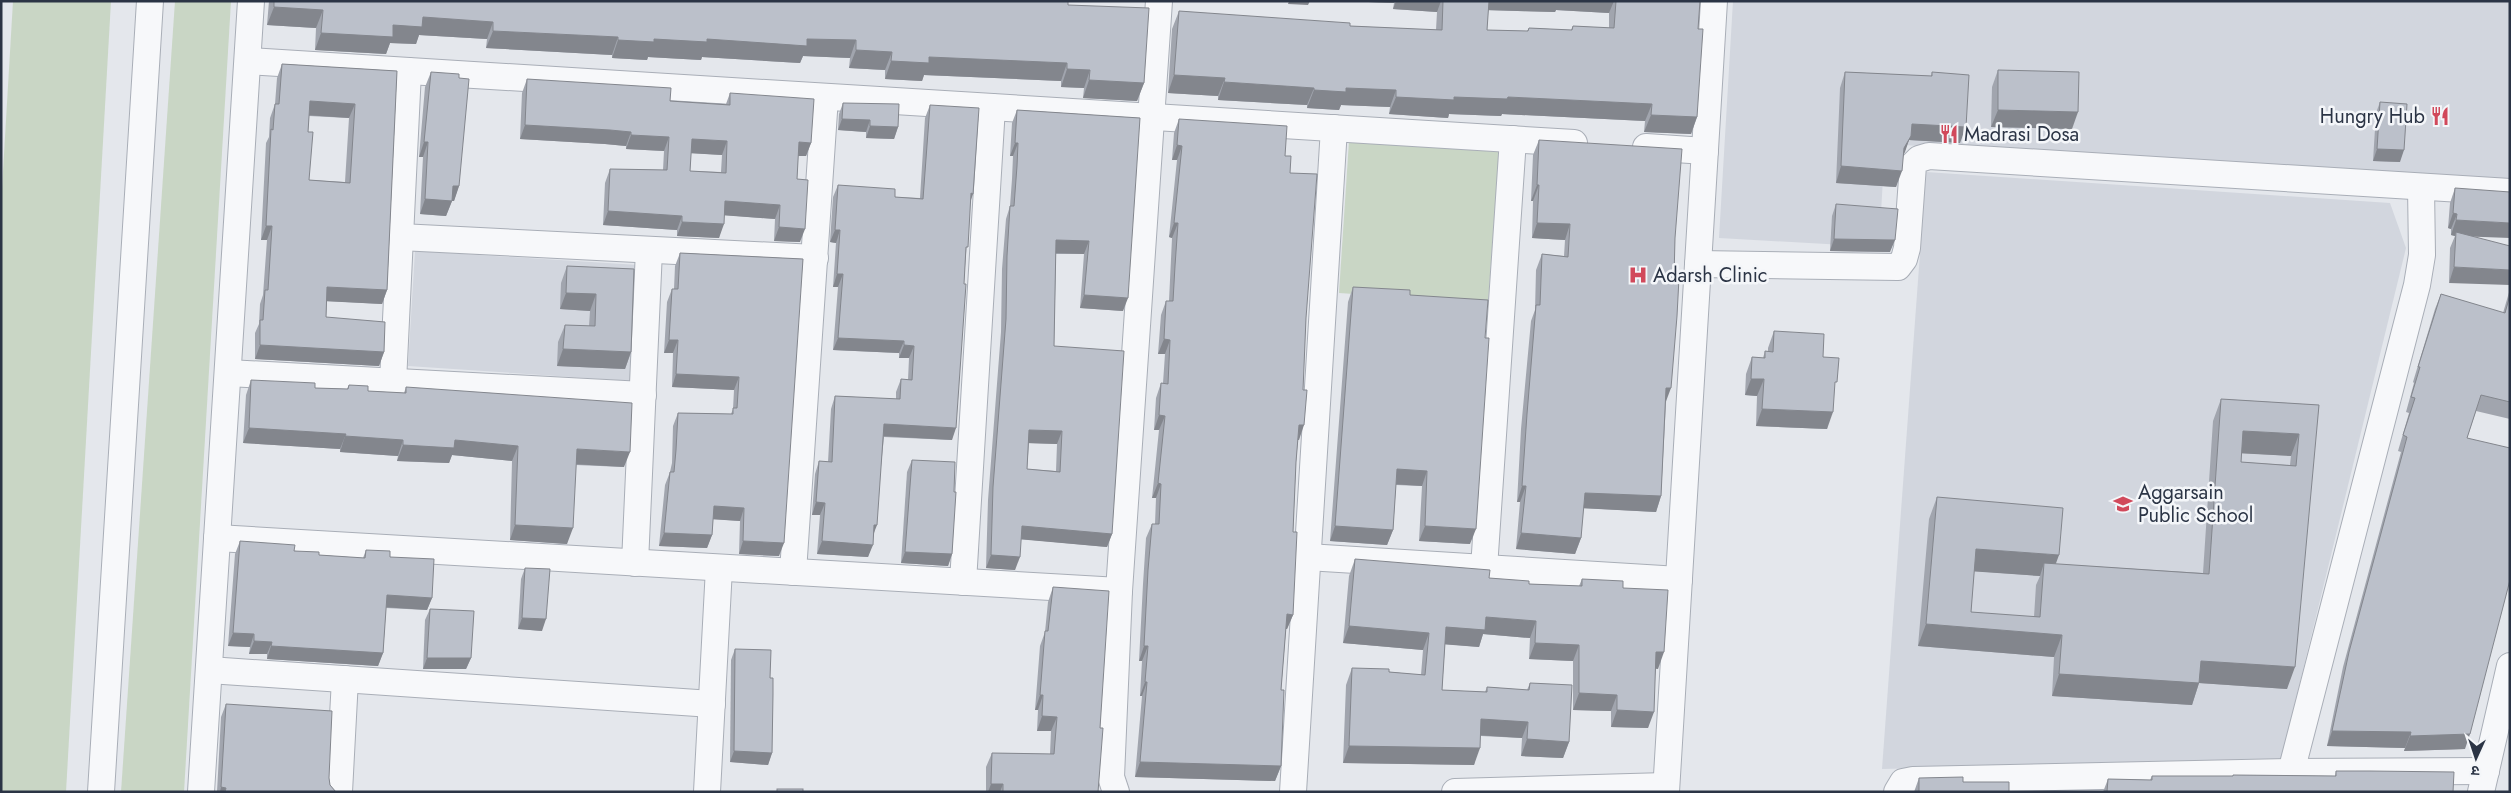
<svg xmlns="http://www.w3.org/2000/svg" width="2511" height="793" font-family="Jost,'Noto Sans Devanagari',sans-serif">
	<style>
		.built { fill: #d2d6de }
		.green { fill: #c9d6c5 }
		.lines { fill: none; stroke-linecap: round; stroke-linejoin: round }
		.minor-casing { stroke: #a9aeb7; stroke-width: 28 }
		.minor { stroke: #f7f8fa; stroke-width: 26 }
		.wall { fill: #a1a5ae; fill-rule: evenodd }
		.shaded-wall { fill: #83868d }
		.building { fill: #bbc0ca; stroke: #83868d; fill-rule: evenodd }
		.labels { text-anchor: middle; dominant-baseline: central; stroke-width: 5; stroke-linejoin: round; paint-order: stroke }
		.poi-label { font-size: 20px; fill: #2b3445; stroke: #f4f6f9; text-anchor: start }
	</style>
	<rect width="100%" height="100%" fill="#e4e7ec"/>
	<g class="built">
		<path d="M1733 1H2510V180L1885 144 1879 247 1719 238Z"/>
		<path d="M1926 172 2390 203 2406 248 2281 760 1882 769Z"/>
		<path d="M415 251 639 265 632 381 408 366Z"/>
	</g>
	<g class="green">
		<path d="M13 1H111L66 792H1V205Z"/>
		<path d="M175 1H231L184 792H121Z"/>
		<path d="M1349 141 1499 152 1488 303 1339 293Z"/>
	</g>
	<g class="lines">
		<g class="minor-casing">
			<g id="minor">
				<path d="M248 61 1574 143"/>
				<path d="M1646 147 1705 151"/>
				<path d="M400 237 815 258"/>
				<path d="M1698 264 1898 267 1904 259 1907 248 1913 165 1919 159 1929 156 2510 192"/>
				<path d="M228 373 643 395"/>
				<path d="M393 382 408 71"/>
				<path d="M217 538 1119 591"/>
				<path d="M1307 557 1679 580"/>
				<path d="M635 563 649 250"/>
				<path d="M1484 568 1513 139"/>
				<path d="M793 572 825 97"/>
				<path d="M963 582 992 107"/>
				<path d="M209 670 712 704"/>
				<path d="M2291 772 2417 285 2422 255 2421 187"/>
				<path d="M101 792 150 1"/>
				<path d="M201 792 251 1"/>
				<path d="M339 792 345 679"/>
				<path d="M707 792 719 568"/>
				<path d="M1116 792 1111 777 1119 591 1159 1"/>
				<path d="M1293 792 1334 128"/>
				<path d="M1455 792 1666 786"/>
				<path d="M1666 792 1714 1"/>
				<path d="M1897 792 1903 782 1913 780 2291 772 2486 771"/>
				<path d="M2481 792 2510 666"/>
			</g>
		</g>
		<use href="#minor" class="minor"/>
	</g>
	<g class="wall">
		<path d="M269 1H1068V5L1144 83 1137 101 1083 98 1084 88 1061 87V81L924 75 922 81 885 79V70L849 68 850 58 803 56 800 63 702 57 701 60 648 57 647 60 612 58V55L486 48 487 39 419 35 416 44 390 43 386 54 315 50 316 28 267 25Z"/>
		<path d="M1343 1H1700L1698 29 1697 117 1691 134 1644 132 1645 121 1502 114 1501 116 1449 114 1448 118 1389 114 1390 107 1341 105 1339 110 1307 108V105L1218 100V96L1168 93 1172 29 1179 11 1350 26 1436 30 1437 12 1393 9 1394 3ZM1488 10 1555 12 1556 10 1609 13V28L1573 26 1571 30 1529 28 1527 31 1487 30Z"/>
		<path d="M282 64 397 71 387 290 382 304 327 301 326 317 384 352 379 366 255 359V333L259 324 260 304 263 295 267 240H261L266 143 269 137 270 118 275 104 277 78ZM309 116 349 118 345 182 309 180 308 132Z"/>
		<path d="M1998 70 2072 129 1991 127 1992 87Z"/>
		<path d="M431 72 459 186 454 201H452L446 216 420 214 423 157H419L425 87Z"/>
		<path d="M1845 72 1931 76 1932 72 1960 143 1909 140 1903 155 1896 187 1836 183 1840 88Z"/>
		<path d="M527 79 670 101 726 104 730 93 811 143 806 156H798L797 179 800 242 774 241 775 219 724 215 719 238 677 236V230L603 225 605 183 610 169 663 170 664 151 626 149V146L605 144 520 139 522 93ZM691 153 722 155 721 172 690 171Z"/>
		<path d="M2380 102 2400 162 2373 161 2376 113Z"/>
		<path d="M843 103 898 127 894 139 866 138V132L838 130 839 114Z"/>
		<path d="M930 105 970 202 966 254 952 440 884 437 874 534 868 557 817 554 820 515H812L815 474 819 461 828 462 831 409 835 396 896 399V392L901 379 908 380 909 358H899V353L833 350 838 287H833L836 243 830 242 833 197 838 185 895 197 920 198 925 118Z"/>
		<path d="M1017 110 1140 118 1123 311 1080 308 1084 254H1056L1054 346 1112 534 1107 547 1021 539 1015 570 986 568 988 500 1001 332 1002 269 1006 219 1010 206 1012 179 1013 156H1010L1012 123ZM1029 443 1057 444 1056 471 1027 469Z"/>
		<path d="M1179 119 1285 156 1290 173 1306 318 1299 440H1298L1296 462 1293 532V615L1287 629H1286L1281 690V766L1275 781 1135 777 1142 696H1140L1142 661H1139L1143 584 1146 538 1152 524H1155L1156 498H1152L1159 430H1154L1156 398 1161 383H1163L1165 354H1158L1161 315 1166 301H1169L1172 238 1169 237 1177 160H1172L1174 133Z"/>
		<path d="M1539 140 1675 238 1666 403 1661 496 1656 512 1583 508 1581 538 1575 554 1516 549 1520 502H1517L1521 429 1531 321 1535 310 1536 270 1542 254 1564 256 1565 240 1532 238 1533 201H1531L1533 155Z"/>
		<path d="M2455 188 2472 236 2449 283 2450 248 2455 236 2451 235V229L2448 228 2450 203Z"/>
		<path d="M1836 204 1890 252 1830 251 1832 216Z"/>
		<path d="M680 253 803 259 779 556 739 554 740 521 713 519 712 535 707 548 659 546 665 485 670 472 672 463 673 426 678 413 731 414 733 409 734 390 672 387 673 353H664L667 302 672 289H674L675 266Z"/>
		<path d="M567 266 634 269 631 352 625 369 557 366 558 342 565 325 589 326 590 311 560 309 561 283Z"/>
		<path d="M1353 287 1410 295 1470 544 1419 541 1422 486 1396 485 1393 530 1387 545 1330 541 1348 302Z"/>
		<path d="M2510 289V419L2476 411 2467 438 2465 749 2404 751 2405 748 2327 746 2343 667 2401 452 2398 451 2409 413 2406 412 2414 383 2413 382 2435 309 2441 294 2503 313Z"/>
		<path d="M1774 331 1823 357 1834 391 1827 429 1756 426 1757 396 1745 395 1746 374 1752 357 1763 358 1765 351H1768V348Z"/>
		<path d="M251 380 315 388 347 389 349 385 368 391 404 393 406 387 624 467 576 465 567 544 510 540 512 461 452 455 449 463 397 461 398 456 340 452V449L243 443 246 395Z"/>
		<path d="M2221 399 2319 405 2287 689 2199 683 2192 705 2052 696 2054 657 1918 646 1929 519 1937 497 2055 564 2203 573 2213 421ZM2242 453 2291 456 2290 465 2241 462ZM1974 571 2040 576 2036 585 2034 617 1971 612Z"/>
		<path d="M912 460 954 492 952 554 948 566 901 563 907 472Z"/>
		<path d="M240 541 319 555 363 558 366 550 390 557 432 598 427 610 386 608 383 653 378 666 267 659V654H249L250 647 228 646 235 554Z"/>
		<path d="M1355 559 1529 584 1579 586 1582 579 1623 588 1658 669 1656 668 1648 728 1611 727V711L1573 710V661L1529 659 1530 638 1483 634 1479 647 1445 644 1442 690 1485 692 1487 687 1527 690 1530 683 1569 742 1563 758 1521 756 1522 738 1481 736 1474 765 1343 763 1346 685 1352 668 1421 675 1423 650 1343 643 1349 576Z"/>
		<path d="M525 568 542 631 518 629 521 579Z"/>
		<path d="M1053 587 1100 728 1098 792H986V767L992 753 1050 754 1051 731H1037L1038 710H1035L1040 646 1045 632 1048 602Z"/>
		<path d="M430 609 471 658 466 669H423L425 620Z"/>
		<path d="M735 649 770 678 772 753 768 765 730 762 731 660Z"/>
		<path d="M226 704 329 778 330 785 336 792H217L221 717Z"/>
		<path d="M2336 771 2453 792H2103L2108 779 2150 780 2152 776H2233V775L2335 776Z"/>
		<path d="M1919 778V792H1914Z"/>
	</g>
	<g class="shaded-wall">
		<path d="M1289 1H1310L1308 5 1288 4Z"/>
		<path d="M1343 1H1395L1394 3Z"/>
		<path d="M1396 1H1441L1437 12 1393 9Z"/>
		<path d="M1486 1H1614L1609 13 1556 10 1555 12 1483 10Z"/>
		<path d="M274 7 323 10 316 28 267 25Z"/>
		<path d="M423 17 493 22 487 39 419 35 416 44 390 43 386 54 315 50 321 33 393 25Z"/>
		<path d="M493 31 618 37 612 55 486 48Z"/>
		<path d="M654 39H807L856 40 850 58 803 56 800 63 702 57 701 60 648 57 647 60 612 58 618 40Z"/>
		<path d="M856 50 892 52 885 70 849 68Z"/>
		<path d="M929 57 1067 63 1061 81 924 75 922 81 885 79 891 61Z"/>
		<path d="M1067 69 1090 70 1084 88 1061 87Z"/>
		<path d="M1174 75 1225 78 1218 96 1168 93Z"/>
		<path d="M1089 80 1144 83 1137 101 1083 98Z"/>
		<path d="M1224 82 1314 88 1307 105 1218 100Z"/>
		<path d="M1346 88 1396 90 1390 107 1341 105 1339 110 1307 108 1314 90Z"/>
		<path d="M1396 97H1508L1652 104 1645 121 1502 114 1501 116 1449 114 1448 118 1389 114Z"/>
		<path d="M310 101 355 104 349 118 305 115Z"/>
		<path d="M1998 110 2078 112 2072 129 1991 127Z"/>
		<path d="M1651 115 1697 117 1691 134 1644 132Z"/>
		<path d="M842 119 870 120 866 132 838 130Z"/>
		<path d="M1912 124 1966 127 1960 143 1909 140 1905 152 1898 164Z"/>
		<path d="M525 125 610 130 631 132 626 146 605 144 520 139Z"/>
		<path d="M870 126 898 127 894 139 866 138Z"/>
		<path d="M631 135 669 137 664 151 626 149Z"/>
		<path d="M692 139 727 141 722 155 687 153Z"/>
		<path d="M424 142H428L423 157H419Z"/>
		<path d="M799 142 811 143 806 156H794Z"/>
		<path d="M1015 143H1018L1013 156H1010Z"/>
		<path d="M1177 145 1182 146 1177 160H1172Z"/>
		<path d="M2377 149 2404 150 2400 162 2373 161Z"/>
		<path d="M1841 166 1902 171 1896 187 1836 183Z"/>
		<path d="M1537 185H1539L1533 201H1531Z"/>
		<path d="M453 186H459L454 201H452L446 216 420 214 425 199Z"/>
		<path d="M971 193 973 194 969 206Z"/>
		<path d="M725 201 780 205 775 219 720 215Z"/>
		<path d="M608 211 682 216 677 230 603 225Z"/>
		<path d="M2453 213 2457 214 2451 229 2448 228Z"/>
		<path d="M2456 220 2510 223V238L2456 236V232L2455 236 2451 235Z"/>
		<path d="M682 222 724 224 719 238 677 236Z"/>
		<path d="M1174 223H1178L1172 238 1169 237Z"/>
		<path d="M1537 223 1570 224 1565 240 1532 238Z"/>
		<path d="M266 226H272L267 240H261Z"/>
		<path d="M779 227 805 229 800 242 774 241Z"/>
		<path d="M835 230H840L836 243 830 242Z"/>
		<path d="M1834 239 1895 240 1890 252 1830 251Z"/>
		<path d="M1056 240 1089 241 1084 254 1052 253Z"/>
		<path d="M2454 267 2510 270V285L2449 283Z"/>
		<path d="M837 274H843L838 287H833Z"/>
		<path d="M327 287 387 290 382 304 322 301Z"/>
		<path d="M566 293 596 294 590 311 560 309Z"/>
		<path d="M1084 295 1128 298 1123 311 1080 308Z"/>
		<path d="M838 338 904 341 899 353 833 350Z"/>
		<path d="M1164 339 1170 340 1165 354H1158Z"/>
		<path d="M669 340H678L673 353H664Z"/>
		<path d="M260 345 384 352 379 366 255 359Z"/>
		<path d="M904 345 914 346 909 358H899Z"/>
		<path d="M563 349 631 352 625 369 557 366Z"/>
		<path d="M676 374 739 377 734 390 672 387Z"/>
		<path d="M1751 379H1764L1757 396 1745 395Z"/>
		<path d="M1666 388H1671L1665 404Z"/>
		<path d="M1762 409 1833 412 1827 429 1756 426Z"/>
		<path d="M1159 415 1165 416 1159 430H1154Z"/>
		<path d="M884 424 956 428 952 440 880 436Z"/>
		<path d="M1299 425H1304L1299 440H1294Z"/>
		<path d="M249 428 346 434 340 449 243 443Z"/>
		<path d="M1029 430 1062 431 1057 444 1025 443Z"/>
		<path d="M2243 431 2299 434 2291 456 2235 453Z"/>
		<path d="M345 436 403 440 398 456 340 452Z"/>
		<path d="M455 440 518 446 512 461 452 455 449 463 397 461 403 445Z"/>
		<path d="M577 449 630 452 624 467 572 464Z"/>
		<path d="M1397 469 1427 471 1422 486 1391 484Z"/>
		<path d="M1158 483 1161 484 1156 498H1152Z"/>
		<path d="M1522 486H1526L1520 502H1517Z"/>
		<path d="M1585 493 1661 496 1656 512 1579 508Z"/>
		<path d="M816 502 825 503 820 515H812Z"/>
		<path d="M714 506 744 508 740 521 709 519Z"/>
		<path d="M515 525 573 528 567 544 510 540Z"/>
		<path d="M874 525H877L872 538Z"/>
		<path d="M1022 526 1112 534 1107 547 1017 539Z"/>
		<path d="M1335 526 1393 530 1387 545 1330 541Z"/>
		<path d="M1425 526 1476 529 1470 544 1419 541Z"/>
		<path d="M664 533 712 535 707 548 659 546Z"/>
		<path d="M1521 533 1581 538 1575 554 1516 549Z"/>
		<path d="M743 541 784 543 779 556 739 554Z"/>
		<path d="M822 541 873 545 868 557 817 554Z"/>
		<path d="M1976 549 2059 555 2051 577 2044 563 2040 576 1968 571Z"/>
		<path d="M905 552 952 554 948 566 901 563Z"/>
		<path d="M991 555 1020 557 1015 570 986 568Z"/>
		<path d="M387 595 432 598 427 610 382 607Z"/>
		<path d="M1287 614 1293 615 1287 629H1282Z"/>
		<path d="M1486 617 1536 621 1530 638 1483 634 1479 647 1440 644 1446 627Z"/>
		<path d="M522 618 546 619 542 631 518 629Z"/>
		<path d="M1926 624 2062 635 2054 657 1918 646Z"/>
		<path d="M1349 626 1429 633 1423 650 1343 643Z"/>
		<path d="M233 633 254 634 250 647 228 646Z"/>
		<path d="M254 641 272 642 267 654H249Z"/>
		<path d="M1535 643 1579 645 1573 661 1529 659Z"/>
		<path d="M271 646 383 653 378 666 267 659Z"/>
		<path d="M1144 646H1148L1142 661H1139Z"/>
		<path d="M1656 652H1664L1658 669 1650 668Z"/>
		<path d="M427 658H471L466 669H423Z"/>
		<path d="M2201 661 2295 667 2287 689 2199 683 2192 705 2052 696 2059 674Z"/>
		<path d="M1145 682H1147L1142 696H1140Z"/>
		<path d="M1579 693 1617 695 1611 711 1573 710Z"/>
		<path d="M1040 695H1043L1038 710H1035Z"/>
		<path d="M1617 710 1654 712 1648 728 1611 727Z"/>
		<path d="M1042 716 1057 717 1051 731H1037Z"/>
		<path d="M1481 719 1528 722 1522 738 1475 735Z"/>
		<path d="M2332 731 2411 732 2405 748 2327 746Z"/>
		<path d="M2470 734 2465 749 2404 751 2410 736Z"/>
		<path d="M1527 739 1569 742 1563 758 1521 756Z"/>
		<path d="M1349 746 1480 748 1474 765 1343 763Z"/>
		<path d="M734 751 772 753 768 765 730 762Z"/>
		<path d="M1140 762 1281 766 1275 781 1135 777Z"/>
		<path d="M991 784H1003L1000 792H988Z"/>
		<path d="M221 787 226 788 224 792H220Z"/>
	</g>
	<g class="building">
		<path d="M274 1H1068V5L1149 8 1144 83 1089 80 1090 70 1067 69V63L929 57V63L891 61 892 52 856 50V40L807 39V46L707 39V42L654 39V42L618 40V37L493 31V22L423 17 422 27 393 25V37L321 33 323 10 274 7Z"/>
		<path d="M1443 1H1489L1487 30 1528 31 1529 28 1572 30 1573 26 1614 28 1616 1H1700L1698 29H1703L1697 117 1651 115 1652 104 1508 97 1507 99 1454 97V100L1396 97V90L1346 88V92L1314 90V88L1224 82 1225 78 1174 75 1179 11 1350 23V26L1442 30Z"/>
		<path d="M282 64 397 71 387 290 327 287 326 317 385 322 384 352 260 345V320H263L265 290H268L272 226H266L271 129 273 130 275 104H279ZM310 101 355 104 350 183 309 180 313 132H308Z"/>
		<path d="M1998 70 2079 72 2078 112 1998 110Z"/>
		<path d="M431 72 459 74V78L469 79 459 186H453L452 201 425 199 428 142H424Z"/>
		<path d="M1845 72 1932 76V72L1969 75 1966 127 1912 124 1911 136 1904 148 1902 171 1841 166Z"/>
		<path d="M527 79 671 88 670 101 730 105V93L814 99 811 143 799 142 797 179 808 180 805 229 779 227 780 205 725 201 724 224 682 222V216L608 211 610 169 667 170 669 137 631 135V132L610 130 525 125ZM692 139 727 141 726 173 690 171Z"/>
		<path d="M2380 102 2407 104 2404 150 2377 149Z"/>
		<path d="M843 103 899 104 898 127 870 126V120L842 119Z"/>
		<path d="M930 105 979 108 973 194 971 193 968 247H966L964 284H966L956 428 884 424 877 525H874L873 545 822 541 825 503 816 502 819 461 832 462 835 396 900 399 901 379 912 380 914 346 904 345V341L838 338 843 274H837L840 230H835L838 185 895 189V197L923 199Z"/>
		<path d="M1017 110 1140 118 1128 298 1084 295 1089 241 1056 240 1054 346 1124 351 1112 534 1022 526 1020 557 991 555 993 487 1006 319 1007 256 1010 206H1014L1017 166 1018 143H1015ZM1029 430 1062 431 1060 472 1027 469Z"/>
		<path d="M1179 119 1287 126 1285 156H1291L1290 173 1317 174 1306 318 1303 390H1307L1304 425H1299L1296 462 1293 532H1297L1293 615 1287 614 1281 690H1284L1281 766 1140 762 1147 682H1145L1148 646H1144L1148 570 1152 524H1159L1161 484 1158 483 1165 416 1159 415 1161 383 1168 384 1170 340 1164 339 1166 301H1173L1175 266 1178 223H1174L1182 146 1177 145Z"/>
		<path d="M1539 140 1682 149 1675 238 1674 278H1679L1677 316 1671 388H1666L1661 496 1585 493 1581 538 1521 533 1526 486H1522L1527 414 1536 305H1540L1542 254 1568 257 1570 224 1537 223 1539 185H1537Z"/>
		<path d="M2455 188 2510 192V223L2456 220 2457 214 2453 213Z"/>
		<path d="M1836 204 1898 209 1895 240 1834 239Z"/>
		<path d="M2456 232 2510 246V270L2454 267Z"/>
		<path d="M680 253 803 259 784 543 743 541 744 508 714 506 712 535 664 533 670 472H674L676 450 678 413 733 414V408H737L739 377 676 374 678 340H669L672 289H678Z"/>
		<path d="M567 266 634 269 631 352 563 349 565 325 595 326 596 294 566 293Z"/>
		<path d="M1353 287 1410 290V295L1488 300 1485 338H1489L1476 529 1425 526 1427 471 1397 469 1393 530 1335 526Z"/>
		<path d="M2441 294 2505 313 2510 295V402L2481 395 2467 438 2510 448V580L2470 734 2410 736 2411 732 2332 731 2349 652 2407 437 2403 435 2415 398 2411 397 2420 367H2418Z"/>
		<path d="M1774 331 1824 334 1823 357 1839 358 1837 382H1835L1833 412 1762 409 1764 379H1751L1752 357 1765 358V351L1773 352Z"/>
		<path d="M251 380 315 383V388L348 389 349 385 368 386V391L406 393V387L632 403 630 452 577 449 573 528 515 525 518 446 455 440 454 448 403 445V440L345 436 346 434 249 428Z"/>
		<path d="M2221 399 2319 405 2295 667 2201 661 2199 683 2059 674 2062 635 1926 624 1937 497 2063 508 2059 555 1976 549 1971 612 2040 617 2044 563 2209 574ZM2243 431 2299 434 2296 466 2241 462Z"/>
		<path d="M912 460 955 462 954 492H956L952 554 905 552Z"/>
		<path d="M240 541 295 545 294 551 319 552V555L365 558 366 550 390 551V557L434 559 432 598 387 595 383 653 271 646 272 642 254 641V634L233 633Z"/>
		<path d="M1355 559 1490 570 1489 578 1529 581V584L1582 586V579L1623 581V588L1668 590 1664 652H1656L1654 712 1617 710V695L1579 693V645L1535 643 1536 621 1486 617 1485 630 1446 627 1442 690 1487 692V687L1529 690 1530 683 1572 685 1569 742 1527 739 1528 722 1481 719 1480 748 1349 746 1352 668 1389 669V672L1425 675 1429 633 1349 626Z"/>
		<path d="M525 568 550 569 546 619 522 618Z"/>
		<path d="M1053 587 1109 591 1100 728H1103L1098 792H1003V784H991L992 753 1054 754 1057 717 1042 716 1043 695H1040L1045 631H1048Z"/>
		<path d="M430 609 474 611 471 658H427Z"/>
		<path d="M735 649 771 650 770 678H773V694L772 753 734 751Z"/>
		<path d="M226 704 332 711 329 778 330 785 336 792H225L226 788 221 787Z"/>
		<path d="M2336 771H2370L2454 772 2453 792H2107L2108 779 2152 780V776H2233V775L2336 776Z"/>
		<path d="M1963 777V782H2009V792H1919V778Z"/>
		<rect x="777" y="789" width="26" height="3"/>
	</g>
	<defs>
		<g id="restaurant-bare" transform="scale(1.5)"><path d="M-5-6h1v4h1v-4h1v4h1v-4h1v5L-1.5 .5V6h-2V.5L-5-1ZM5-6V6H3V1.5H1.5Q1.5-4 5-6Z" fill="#d1495b" stroke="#f4f6f9" stroke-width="2.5" paint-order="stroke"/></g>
		<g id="hospital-bare" transform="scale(1.5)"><path d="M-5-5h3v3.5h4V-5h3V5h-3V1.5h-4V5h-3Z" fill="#d1495b" stroke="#f4f6f9" stroke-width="2.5" paint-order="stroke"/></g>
		<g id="school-bare" transform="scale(1.5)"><path d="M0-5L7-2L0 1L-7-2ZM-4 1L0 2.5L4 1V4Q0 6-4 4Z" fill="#d1495b" stroke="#f4f6f9" stroke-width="2.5" paint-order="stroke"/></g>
	</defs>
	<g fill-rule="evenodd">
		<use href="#restaurant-bare" x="2440" y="116"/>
		<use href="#restaurant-bare" x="1949" y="134"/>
		<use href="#hospital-bare" x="1638" y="275"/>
		<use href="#school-bare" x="2123" y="504"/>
	</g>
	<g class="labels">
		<g class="poi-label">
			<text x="2425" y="116" text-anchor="end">Hungry Hub</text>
			<text x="1964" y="134">Madrasi Dosa</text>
			<text x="1653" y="275">Adarsh Clinic</text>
			<text x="2138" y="492">Aggarsain<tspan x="2138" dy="23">Public School</tspan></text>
		</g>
	</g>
	<rect width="2511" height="793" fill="none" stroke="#2b3445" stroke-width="5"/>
	<g transform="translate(2476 758) rotate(183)" stroke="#f4f6f9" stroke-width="4" paint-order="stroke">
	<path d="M0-4L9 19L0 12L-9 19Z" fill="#2b3445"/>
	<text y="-8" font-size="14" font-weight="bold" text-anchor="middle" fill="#2b3445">उ</text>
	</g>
</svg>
